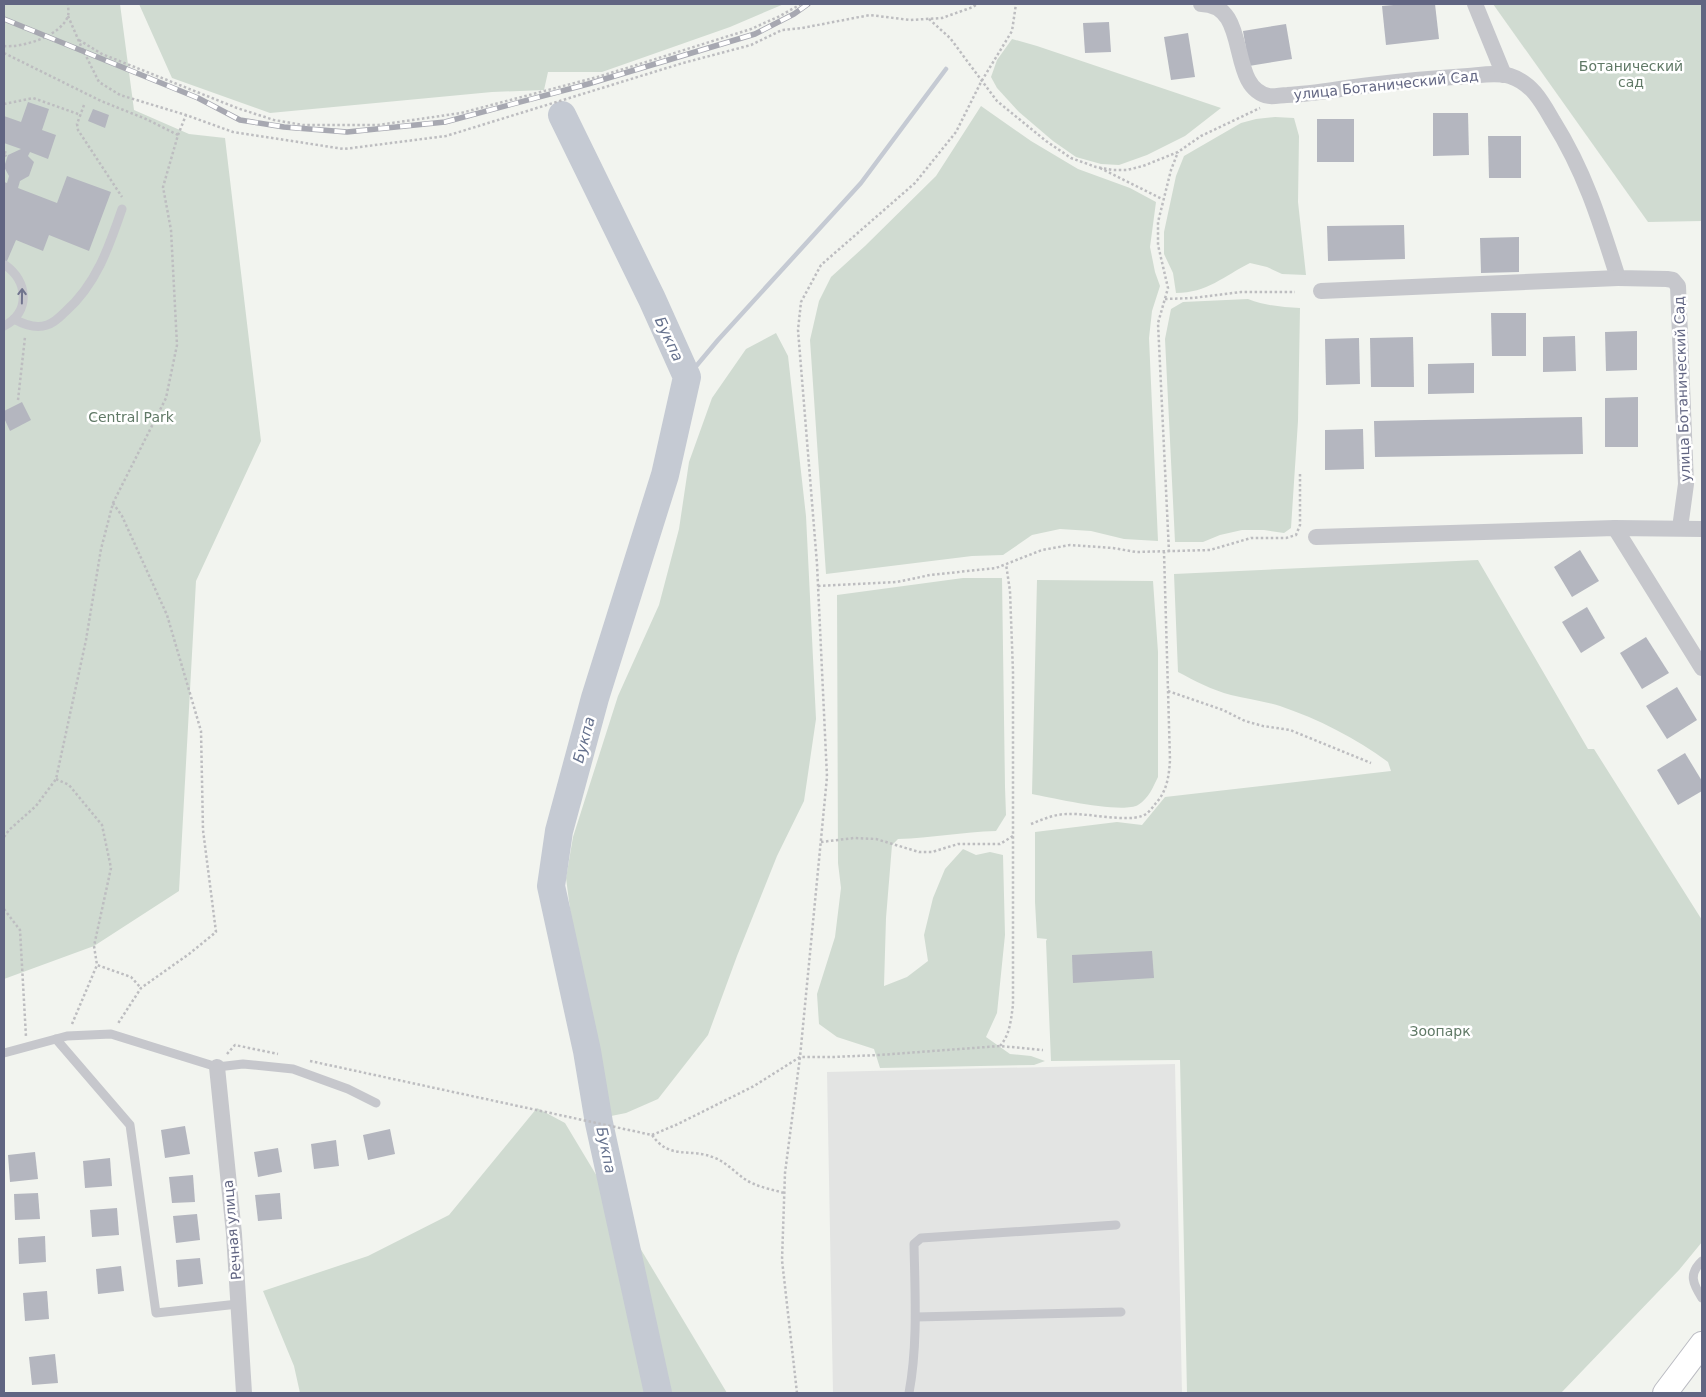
<svg xmlns="http://www.w3.org/2000/svg" width="1706" height="1397" font-family="'DejaVu Sans',sans-serif">
	<style>
		.built { fill: #e3e4e3 }
		.green { fill: #d0dbd1 }
		.lines { fill: none; stroke-linecap: round; stroke-linejoin: round }
		.stream { stroke: #c5cad3; stroke-width: 4.5 }
		.river { stroke: #c5cad3; stroke-width: 28 }
		.building { fill: #b4b6bf }
		.secondary-casing { stroke: #babbc2; stroke-width: 26 }
		.path { stroke: #bdbdc0; stroke-width: 2.5; stroke-dasharray: 2.5 2.5; stroke-linecap: butt }
		.service { stroke: #c6c7cc; stroke-width: 9 }
		.minor { stroke: #c6c7cc; stroke-width: 16 }
		.secondary { stroke: #fff; stroke-width: 24 }
		.rail-casing { stroke: #a7a8b1; stroke-width: 5.5 }
		.rail { stroke: #fff; stroke-width: 4; stroke-dasharray: 11; stroke-linecap: butt }
		.oneway { stroke: #70748d }
		.labels { text-anchor: middle; dominant-baseline: central; stroke-width: 5; stroke-linejoin: round; paint-order: stroke }
		.park-label { font-size: 14px; fill: #607966; stroke: #fff }
		.street-label { font-size: 14px; fill: #616582; stroke: #fff }
		.water-label { font-size: 15px; font-style: italic; fill: #66728e; stroke: #fff }
	</style>
	<rect width="100%" height="100%" fill="#f2f4ef"/>
	<path class="built" d="M1175 1064 1182 1393H833L827 1072Z"/>
	<g class="green">
		<path d="M4 4H120L134 110 189 134 225 138 261 441 196 581 179 891 94 946 4 979Z"/>
		<path d="M139 4H784L730 27 602 72H548L544 90 492 92 270 113 172 78Z"/>
		<path d="M1493 4H1702V221L1648 222Z"/>
		<path d="M1012 39 1037 46 1221 108 1185 136 1147 155 1119 165 1101 164 1076 157 1053 141 1019 112 997 88 991 77 997 60Z"/>
		<path d="M981 106 1031 141 1078 169 1130 188 1156 202 1150 247 1155 272 1160 286 1152 311 1149 338 1158 541 1124 539 1091 531 1060 529 1032 535 1003 555 972 556 826 574 810 340 819 301 831 277 865 246 936 176Z"/>
		<path d="M1275 117 1294 118 1299 136 1298 202 1306 275 1282 274 1267 267 1250 263C1224 276 1207 293 1176 293L1173 273 1164 254V232L1176 176 1184 156 1241 123 1256 119Z"/>
		<path d="M1248 299C1266 306 1282 307 1300 308L1298 421 1291 528 1284 533 1264 530H1242L1220 535 1203 542H1175L1165 339 1171 309 1183 302Z"/>
		<path d="M776 333 788 356 806 516 816 719 804 801 777 856 737 956 708 1035 658 1099 626 1113 606 1117 575 948 566 878 573 837 618 696 659 605 679 529 689 462 712 398 746 349Z"/>
		<path d="M1478 560 1588 749H1594L1702 920V1242L1679 1270 1561 1393H1187L1180 1060 1051 1061 1046 941 1047 939 1037 938 1035 902V832L1117 822 1142 825 1165 797 1391 771 1388 762C1356 738 1318 719 1280 706 1264 701 1247 699 1231 695 1212 690 1195 681 1178 672L1174 574Z"/>
		<path d="M963 578H1002L1005 787 1006 815 996 831C963 832 931 838 898 839L892 845 886 918 884 986 907 977 928 961 924 935 933 898 945 869 963 849 976 855 990 852 1003 855 1005 935 997 1013 986 1037 1010 1054 1031 1056 1045 1061 1034 1065 880 1068 874 1049 837 1037 819 1024 817 994 835 937 841 888 838 863 837 595Z"/>
		<path d="M1037 580 1153 581 1158 652V777C1153 787 1149 798 1138 805 1122 814 1053 798 1032 794Z"/>
		<path d="M537 1108 565 1123 727 1393H300L294 1366 263 1291 368 1256 449 1215Z"/>
	</g>
	<g class="lines">
		<path class="stream" d="M687 377 718 340 861 183 946 69"/>
		<path class="river" d="M562 115 652 299 687 377 665 475 595 698 559 831 551 886 587 1051 599 1123 658 1393"/>
	</g>
	<g class="building">
		<path d="M1405 4H1435L1439 39 1386 45 1382 6Z"/>
		<path d="M1109 22 1111 52 1085 53 1083 23Z"/>
		<path d="M1286 24 1292 59 1249 66 1243 31Z"/>
		<path d="M1188 33 1195 77 1171 80 1164 37Z"/>
		<path d="M28 102 49 109 42 130 56 135 48 159 30 152 28 156 34 162 29 176 20 181 18 188 57 203 67 176 111 192 89 251 49 235 43 251 16 240 4 268V182L7 183 9 176 4 167 8 155 21 149 4 143V116L21 122Z"/>
		<path d="M93 109 109 115 105 128 88 121Z"/>
		<path d="M1433 113H1468L1469 155 1433 156Z"/>
		<rect x="1317" y="119" width="37" height="43"/>
		<path d="M1488 136H1521V178H1489Z"/>
		<path d="M1404 225 1405 259 1328 261 1327 226Z"/>
		<path d="M1519 237V272L1481 273 1480 238Z"/>
		<path d="M1491 313H1526V356H1492Z"/>
		<path d="M1637 331V370L1606 371 1605 332Z"/>
		<path d="M1575 336 1576 371 1543 372V337Z"/>
		<path d="M1413 337 1414 387H1371L1370 338Z"/>
		<path d="M1359 338 1360 384 1326 385 1325 339Z"/>
		<path d="M1474 363V393L1428 394V364Z"/>
		<path d="M1638 397V447H1605V398Z"/>
		<path d="M22 402 31 420 10 431 4 418V411Z"/>
		<path d="M1582 417 1583 454 1375 457 1374 421Z"/>
		<path d="M1363 429 1364 469 1325 470V430Z"/>
		<path d="M1580 550 1599 581 1572 597 1554 567Z"/>
		<path d="M1587 607 1605 638 1581 653 1562 622Z"/>
		<path d="M1646 637 1669 673 1642 689 1620 653Z"/>
		<path d="M1677 687 1697 720 1667 739 1646 706Z"/>
		<path d="M1685 753 1702 781V791L1678 805 1657 770Z"/>
		<path d="M1152 951 1154 978 1073 983 1072 955Z"/>
		<path d="M185 1126 190 1154 165 1158 161 1130Z"/>
		<path d="M390 1129 395 1154 368 1160 363 1135Z"/>
		<path d="M336 1140 339 1166 314 1169 311 1144Z"/>
		<path d="M278 1148 282 1172 258 1177 254 1152Z"/>
		<path d="M35 1152 38 1179 10 1182 8 1155Z"/>
		<path d="M110 1158 112 1186 85 1188 83 1161Z"/>
		<path d="M193 1175 195 1202 172 1203 169 1177Z"/>
		<path d="M38 1193 40 1219 15 1220 14 1194Z"/>
		<path d="M280 1193 282 1219 258 1221 255 1195Z"/>
		<path d="M117 1208 119 1235 92 1237 90 1210Z"/>
		<path d="M197 1214 200 1240 176 1243 173 1216Z"/>
		<path d="M45 1236 46 1262 19 1264 18 1238Z"/>
		<path d="M200 1258 203 1284 178 1287 176 1260Z"/>
		<path d="M121 1266 124 1291 98 1294 96 1269Z"/>
		<path d="M47 1291 49 1319 25 1321 23 1293Z"/>
		<path d="M55 1354 58 1383 32 1385 29 1357Z"/>
	</g>
	<g class="lines">
		<g class="secondary-casing">
			<path id="secondary" d="M1665 1393 1702 1344"/>
		</g>
		<g class="path">
			<path d="M68 16 81 46 99 82 120 95 186 115 233 132 344 149 446 136 683 63 751 45 782 30 802 28 870 15 910 20 942 18 973 7 977 4"/>
			<path d="M929 19 950 38 997 101 1046 141 1071 158 1096 167 1113 170H1127L1143 166 1178 152 1201 136 1260 108"/>
			<path d="M79 40 102 54 237 108 274 120 303 125H378L461 113 601 76 751 29 780 16 801 4"/>
			<path d="M4 46C22 48 61 36 68 16 69 12 68 7 68 4"/>
			<path d="M4 53 101 101 146 119 178 135"/>
			<path d="M4 104 33 98 81 115"/>
			<path d="M84 105 77 124 78 130 122 197"/>
			<path d="M4 152 7 153 4 158"/>
			<path d="M1100 168 1162 199"/>
			<path d="M1165 299 1193 298 1241 292H1295"/>
			<path d="M18 400 25 337"/>
			<path d="M113 503 122 516 167 615 201 731 203 830 216 932 189 954 141 988 117 1025"/>
			<path d="M1169 552 1158 323 1168 288 1158 245V222L1171 170 1178 152"/>
			<path d="M818 586 897 582 930 575 996 568 1042 550 1070 545 1113 548 1136 552 1210 550 1251 538H1286L1296 535 1300 525V474"/>
			<path d="M1168 691 1223 710 1245 721 1263 726 1290 730 1371 763"/>
			<path d="M56 779 69 785 102 825 111 868 94 946 97 965 131 977 141 988"/>
			<path d="M1031 824C1043 819 1055 814 1068 814 1087 813 1126 822 1142 816 1148 814 1152 808 1156 803 1167 791 1169 776 1170 760L1164 552"/>
			<path d="M4 837 9 830 36 806 56 779 86 640 101 549 113 503 166 398 177 345 171 230 163 187 178 135 186 115"/>
			<path d="M821 842 854 838 876 839 919 852H932L958 844H1000L1013 836"/>
			<path d="M4 909 20 930 26 1037"/>
			<path d="M72 1024 97 965"/>
			<path d="M1000 1046C1010 1035 1011 1019 1013 1005V672L1010 591 1006 564"/>
			<path d="M227 1054 235 1045 278 1054"/>
			<path d="M310 1061 652 1135C670 1161 690 1147 715 1158 730 1164 739 1178 754 1184 763 1188 774 1190 784 1193"/>
			<path d="M652 1135 678 1124 754 1086 800 1057H833L879 1055 1000 1046 1043 1050"/>
			<path d="M797 1393 782 1260 785 1173 800 1057 827 777 817 564 798 330 801 302 821 265 915 183 956 132 981 82 1012 31 1016 4"/>
		</g>
		<g class="service">
			<path d="M14 319C23 324 36 329 47 325 54 323 60 317 65 312 96 285 109 247 122 209"/>
			<path d="M4 326C31 312 28 281 5 265"/>
			<path d="M56 1039 130 1125 156 1313 238 1304"/>
			<path d="M4 1053 67 1036 111 1034 217 1067 243 1064 293 1069 348 1089 376 1103"/>
			<path d="M1702 1261C1688 1274 1693 1284 1702 1298"/>
			<path d="M916 1317 1121 1312"/>
			<path d="M909 1393C918 1344 915 1294 914 1244L921 1238 1116 1225"/>
		</g>
		<g class="minor">
			<path d="M1201 4C1252 4 1226 88 1269 96 1274 97 1281 95 1287 95 1315 94 1342 88 1370 85 1403 81 1435 78 1468 76 1481 75 1497 72 1510 76 1532 83 1542 102 1553 121 1585 172 1600 221 1618 278L1667 279 1673 280 1678 286 1686 484 1680 528"/>
			<path d="M1475 4 1504 75"/>
			<path d="M1321 291 1618 278"/>
			<path d="M1615 528 1702 668"/>
			<path d="M1316 537 1615 528 1702 529"/>
			<path d="M217 1067 234 1234 244 1393"/>
		</g>
		<use href="#secondary" class="secondary"/>
		<g class="rail-casing">
			<path id="rail" d="M4 19 198 98 240 120 284 127 347 132 445 122 588 84 755 34 794 14 808 4"/>
		</g>
		<use href="#rail" class="rail"/>
	</g>
	<defs><path id="oneway-shaft" d="M-6 0H5M1.5-3L5.5 0L1.5 3" fill="none" stroke-width="1.6" stroke-linecap="round" stroke-linejoin="round" transform="scale(1.25)"/></defs>
	<use class="oneway" href="#oneway-shaft" transform="translate(22 296) rotate(-89)"/>
	<g class="labels">
		<g class="park-label">
			<text x="1631" y="66">Ботанический<tspan x="1631" dy="16">сад</tspan></text>
			<text x="131" y="417">Central Park</text>
			<text x="1440" y="1031">Зоопарк</text>
		</g>
		<g class="street-label">
			<text transform="translate(1386 85) rotate(-6)">улица Ботанический Сад</text>
			<text transform="translate(1682 389) rotate(-92)">улица Ботанический Сад</text>
			<text transform="translate(232 1230) rotate(-95)">Речная улица</text>
		</g>
		<g class="water-label">
			<text transform="translate(669 339) rotate(65)">Букпа</text>
			<text transform="translate(584 740) rotate(-75)">Букпа</text>
			<text transform="translate(606 1150) rotate(78)">Букпа</text>
		</g>
	</g>
	<rect width="1706" height="1397" fill="none" stroke="#616582" stroke-width="10"/>
</svg>
